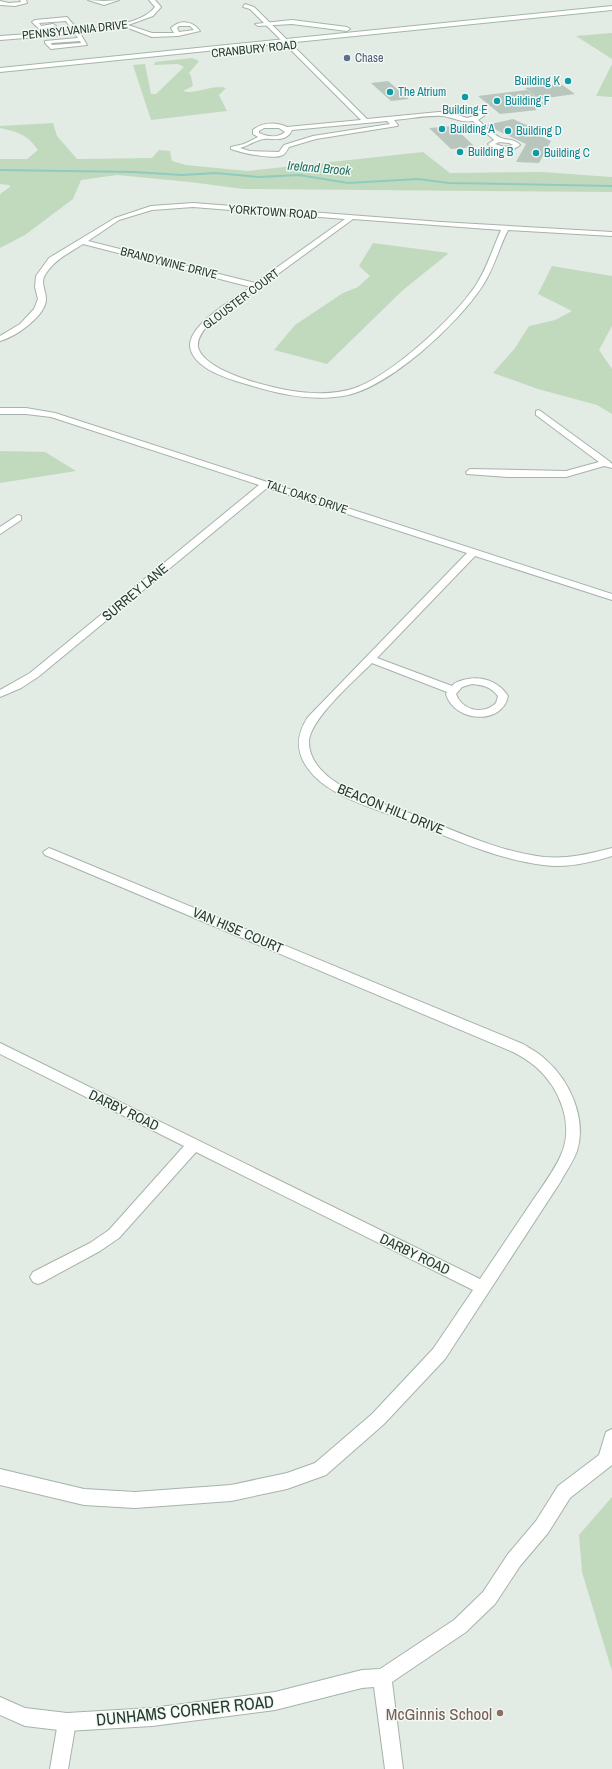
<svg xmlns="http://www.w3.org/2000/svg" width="612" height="1769" font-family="'Archivo Narrow',sans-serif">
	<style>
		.green { fill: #c1dabe }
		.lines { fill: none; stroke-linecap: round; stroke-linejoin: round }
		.stream { stroke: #90cbbf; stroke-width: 2 }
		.building { fill: #b9c6bd }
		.minor-casing { stroke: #a6b3aa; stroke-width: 2 }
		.tertiary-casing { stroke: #a6b3aa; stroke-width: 2 }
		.secondary-casing { stroke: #a2b6a9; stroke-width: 2 }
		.minor { fill: #fff; fill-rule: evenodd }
		.tertiary { fill: #fff; fill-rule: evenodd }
		.secondary { fill: #fff; fill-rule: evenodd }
		.service-dot { fill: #5c6f8a; stroke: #f3f8f4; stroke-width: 1.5 }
		.culture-dot { fill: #0f9aa8; stroke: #f3f8f4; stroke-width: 1.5 }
		.education-dot { fill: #8d6e63; stroke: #f3f8f4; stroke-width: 1.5 }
		.labels { text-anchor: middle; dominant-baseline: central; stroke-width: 3; stroke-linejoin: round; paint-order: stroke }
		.far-street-label { font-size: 12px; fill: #243b2d; stroke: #f3f8f4 }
		.far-service-label { font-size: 12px; fill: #4e5e75; stroke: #f3f8f4; text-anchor: start }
		.far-culture-label { font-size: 12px; fill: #0d838f; stroke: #f3f8f4; text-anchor: start }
		.far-water-label { font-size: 13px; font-style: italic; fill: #247162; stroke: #f3f8f4 }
		.street-label { font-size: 14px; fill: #243b2d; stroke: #f3f8f4 }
		.near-street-label { font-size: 17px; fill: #243b2d; stroke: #f3f8f4 }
		.near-education-label { font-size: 17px; fill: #785e54; stroke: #f3f8f4; text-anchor: end }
	</style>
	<rect width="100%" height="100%" fill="#e3ebe5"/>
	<g class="green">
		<path d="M612 33V59L576 36Z"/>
		<path d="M192 58 199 61 189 73 191 76 193 86 183 91C197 95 212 84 226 88L219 95 227 111 151 120 133 65 145 64 151 94H156L184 67 178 64 154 65 155 62Z"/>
		<path d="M612 64V97L596 96Z"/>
		<path d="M53 123 57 136 77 159 152 158 159 150 170 151 172 161 186 165 248 171 423 152 450 173 542 172 612 177V192L243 189 190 182 117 175 81 180 73 199 25 235 0 248V194L10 187 9 185 0 184V159H27L38 150C28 135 18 132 0 128V126Z"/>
		<path d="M373 243 449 253 403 290 327 364 274 350 295 325 343 293 358 287 370 276 359 266Z"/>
		<path d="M552 266 612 276V326L599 350 612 369V414L597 405 538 389 493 373 515 348 529 326 555 320 572 311 538 294Z"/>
		<path d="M0 451 45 452 76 471 0 483Z"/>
		<path d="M612 1497V1671L582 1572 579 1535Z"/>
	</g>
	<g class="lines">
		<path class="stream" d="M0 170 134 172 182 175 216 173 258 177 299 175 348 183 418 179 449 183 612 186"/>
	</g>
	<g class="building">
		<path d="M388 81 409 99 391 101 371 83Z"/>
		<path d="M561 84 575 94 539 99 525 88Z"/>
		<path d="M527 90 547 106 535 108 537 110 500 114 478 96Z"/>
		<path d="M513 119 542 132 536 134 551 141 539 163 516 162 526 144 486 125Z"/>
		<path d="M453 126 475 147 451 149 429 128Z"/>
	</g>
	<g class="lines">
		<g class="minor-casing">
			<g id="minor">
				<path d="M20 0H26L27 3 15 6 0 5V1L9 3 21 2Z"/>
				<path d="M88 0 104 1 119 0 104 5Z"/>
				<path d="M149 0H155L161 7 153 16 128 25 152 33H174L171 28C180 19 193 21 200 31L178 36 152 37 123 26 80 33 87 45 51 49 45 43V41L78 38 75 34 0 40V36L73 31 66 21 39 23 41 26 53 24 56 26 40 30 32 22 35 20 67 17 78 30C100 28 141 25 155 7ZM179 26H190L194 30 179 32 177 28ZM80 41 81 43 52 45 51 43Z"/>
				<path d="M245 4 254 7 367 119 439 112 450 113 451 111C462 107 477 105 485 115L478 120C485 126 491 133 499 137 506 141 513 138 520 145 511 153 496 152 488 144L494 140 473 121C461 123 453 117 442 116 426 115 409 119 394 120L398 125 397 126 316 139 289 147C287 150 286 153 283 155 273 160 242 153 231 149V147L244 144 258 137 253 134V130C262 122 277 122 287 127L361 120 250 9 243 7ZM462 111 476 113 478 115 467 118 455 114ZM387 121 390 124 313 136 284 145 279 152 250 151 240 148C248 146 256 140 264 139 274 138 286 143 292 130ZM264 128H279L285 132C278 138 268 137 259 133V131ZM499 142 509 143 513 145 504 147 495 144Z"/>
				<path d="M193 203 441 222 612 232V236L508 230C499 248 494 268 483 285 459 323 388 389 343 396 306 402 271 392 236 381 221 376 192 366 190 346 189 324 234 299 251 287L83 244C69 253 54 260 45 275 40 283 46 290 46 299 46 316 15 337 0 341V336L20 324 34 309 38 299 35 287 36 276 49 258 115 218 151 206ZM193 207 345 219 255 283 88 241 119 220 152 210ZM353 219 501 230C493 248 487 268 476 285 454 318 392 375 355 388 338 394 318 394 300 392 278 390 204 373 198 347 197 339 202 332 207 326Z"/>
				<path d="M0 408H26L55 413 612 594V600L475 556 377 658 452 686C455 682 458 682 463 680 481 675 498 681 508 696 502 726 454 722 446 694L447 692 372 663C355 680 309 720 309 742 309 762 326 777 342 786 364 799 391 806 415 815 456 831 499 852 544 857 568 859 589 854 612 848V856C589 863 567 868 543 865 495 859 449 837 405 820 381 811 355 804 334 791 325 786 315 778 309 770 295 752 296 735 308 717L467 553 267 488 38 677 21 688 0 697V690L30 673 259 485 51 417 26 414H0ZM472 684C483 685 491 687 498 696L496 703C484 715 462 711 456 694L462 687Z"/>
				<path d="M539 410 609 461 612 464V468L604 466 566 477H508L467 474 466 472 470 469 566 471 599 462 536 415V411Z"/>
				<path d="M18 515 21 516V520L0 534V527Z"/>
				<path d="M49 848 523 1044C531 1049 539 1053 546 1060 570 1081 587 1119 577 1151 573 1162 566 1171 561 1181L445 1359 384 1424 326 1475 287 1489 231 1501 135 1508 84 1505 0 1485V1469L84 1489 135 1492 231 1485 287 1473 315 1463 372 1414 433 1349 473 1290 196 1152 119 1238 100 1251 43 1282 38 1284 33 1282 30 1277 33 1272 90 1243 109 1230 184 1146 0 1054V1043L480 1279C496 1255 513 1230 529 1206 540 1189 553 1173 561 1155 575 1124 559 1087 536 1067 529 1061 521 1056 513 1052L45 855 43 852Z"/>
				<path d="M67 1713 74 1715 76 1722 68 1769H50L58 1722 60 1715Z"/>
			</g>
		</g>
		<g class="tertiary-casing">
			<path id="tertiary" d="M612 1429V1465L570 1498 548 1533 520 1566 495 1604 466 1632 392 1682 403 1769H385L374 1687 362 1688 275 1710 152 1726 67 1731 25 1726 0 1715V1697L25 1708 67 1713 152 1708 275 1692 362 1670 380 1669 454 1620 483 1592 508 1554 536 1521 558 1486 599 1455 606 1432Z"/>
		</g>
		<g class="secondary-casing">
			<g id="secondary">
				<path d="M612 6V10L0 72V68Z"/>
				<path d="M292 20 347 27 350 29 347 31 292 24 258 26 255 24Z"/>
			</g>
		</g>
		<use href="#minor" class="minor"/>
		<use href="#tertiary" class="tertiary"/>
		<use href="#secondary" class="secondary"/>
	</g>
	<circle class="service-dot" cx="347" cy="58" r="4"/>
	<g class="culture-dot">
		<circle cx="568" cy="81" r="4"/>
		<circle cx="390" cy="92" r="4"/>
		<circle cx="465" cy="97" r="4"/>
		<circle cx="497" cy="101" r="4"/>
		<circle cx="442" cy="129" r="4"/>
		<circle cx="508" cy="131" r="4"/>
		<circle cx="460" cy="152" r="4"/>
		<circle cx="536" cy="153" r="4"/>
	</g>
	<circle class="education-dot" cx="500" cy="1713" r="4"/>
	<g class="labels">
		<g class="far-street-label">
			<text transform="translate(75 30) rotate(-6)">PENNSYLVANIA DRIVE</text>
			<text transform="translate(254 49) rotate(-6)">CRANBURY ROAD</text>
			<text transform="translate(273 212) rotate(4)">YORKTOWN ROAD</text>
			<text transform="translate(169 263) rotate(14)">BRANDYWINE DRIVE</text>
			<text transform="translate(241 299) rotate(-37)">GLOUSTER COURT</text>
			<text transform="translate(307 497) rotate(18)">TALL OAKS DRIVE</text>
		</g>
		<g class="far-service-label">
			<text x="355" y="58">Chase</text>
		</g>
		<g class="far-culture-label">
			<text x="560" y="81" text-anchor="end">Building K</text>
			<text x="398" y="92">The Atrium</text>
			<text x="505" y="101">Building F</text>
			<text x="465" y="110" text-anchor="middle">Building E</text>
			<text x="450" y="129">Building A</text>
			<text x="516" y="131">Building D</text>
			<text x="468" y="152">Building B</text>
			<text x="544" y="153">Building C</text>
		</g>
		<g class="far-water-label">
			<text transform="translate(319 168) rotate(5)">Ireland Brook</text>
		</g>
		<g class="street-label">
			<text transform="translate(135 592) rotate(-40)">SURREY LANE</text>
			<text transform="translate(391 809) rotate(22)">BEACON HILL DRIVE</text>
			<text transform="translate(238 930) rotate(23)">VAN HISE COURT</text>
			<text transform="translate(124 1110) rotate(26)">DARBY ROAD</text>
			<text transform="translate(415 1254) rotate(26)">DARBY ROAD</text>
		</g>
		<g class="near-street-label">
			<text transform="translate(185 1710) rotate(-6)">DUNHAMS CORNER ROAD</text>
		</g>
		<g class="near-education-label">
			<text x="492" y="1713">McGinnis School</text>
		</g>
	</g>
</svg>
